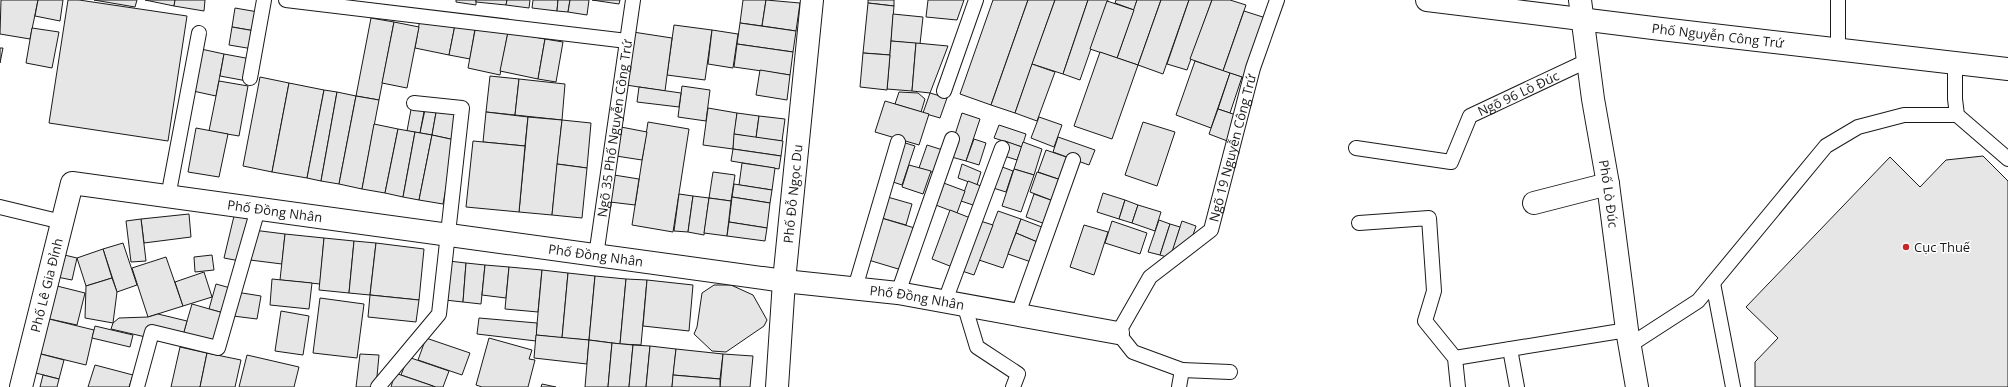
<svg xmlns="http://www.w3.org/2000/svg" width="2008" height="387" font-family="'Open Sans',sans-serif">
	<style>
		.building { fill: #e6e6e6; stroke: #1a1a1a }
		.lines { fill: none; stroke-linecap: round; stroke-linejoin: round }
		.lane-casing { stroke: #1a1a1a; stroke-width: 16 }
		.street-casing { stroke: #1a1a1a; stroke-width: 24 }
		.secondary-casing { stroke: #1a1a1a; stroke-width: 24 }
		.lane { stroke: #fff; stroke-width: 14 }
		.street { stroke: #fff; stroke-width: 22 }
		.secondary { stroke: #fff; stroke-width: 22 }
		.poi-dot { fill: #c62828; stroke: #fff; stroke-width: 1.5 }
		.labels { text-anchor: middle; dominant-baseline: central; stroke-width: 3; stroke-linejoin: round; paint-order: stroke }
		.street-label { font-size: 13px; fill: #1a1a1a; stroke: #fff }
		.poi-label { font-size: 13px; fill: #1a1a1a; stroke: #fff; text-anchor: start }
	</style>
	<rect width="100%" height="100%" fill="#fff"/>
	<g class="building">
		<path d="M1 0H38L30 39 0 34Z"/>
		<path d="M38 0H63L60 21 35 16Z"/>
		<path d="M68 0H79L187 16 168 141 49 123Z"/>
		<path d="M94 0H137L135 7Z"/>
		<path d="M145 0H175L174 6Z"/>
		<path d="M175 0H205L204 11 174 6Z"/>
		<path d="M456 0H476V5L456 2Z"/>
		<path d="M476 0H507L506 5 476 2Z"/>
		<path d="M507 0H530L529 8 506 5Z"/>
		<path d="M533 0H558L557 11 532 8Z"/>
		<path d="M558 0H570L568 12 557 11Z"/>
		<path d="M570 0H589L587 15 568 12Z"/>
		<path d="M592 0H620L619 4Z"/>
		<path d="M743 0H766L762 26 740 23Z"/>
		<path d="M766 0 800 3 796 31 762 26Z"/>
		<path d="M868 0H894V6L868 3Z"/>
		<path d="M928 0H964L957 20 926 17Z"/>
		<path d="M993 0H1028L991 105 960 94Z"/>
		<path d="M1028 0H1055L1015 113 991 105Z"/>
		<path d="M1055 0H1088L1063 74 1032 64Z"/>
		<path d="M1088 0H1108L1080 80 1063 74Z"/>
		<path d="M1116 0H1137L1134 10 1115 3Z"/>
		<path d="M1137 0H1161L1138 65 1117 58Z"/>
		<path d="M1161 0H1189L1163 74 1138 65Z"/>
		<path d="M1189 0H1212L1187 70 1167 64Z"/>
		<path d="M1212 0H1230L1246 5 1223 71 1190 59Z"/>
		<path d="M1107 1 1134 10 1117 58 1090 49Z"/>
		<path d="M868 3 894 6 890 55 863 53Z"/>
		<path d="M235 8 258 12 255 31 232 27Z"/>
		<path d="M1244 11 1269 19 1248 79 1223 71Z"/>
		<path d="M893 14 923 17 920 44 891 41Z"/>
		<path d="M371 18 394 22 379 100 356 96Z"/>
		<path d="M420 19 455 25 449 55 415 48Z"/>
		<path d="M394 22 419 27 407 88 382 83Z"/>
		<path d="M740 23 796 31 793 52 737 44Z"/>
		<path d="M455 25 475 29 470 59 449 55Z"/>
		<path d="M476 25 508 32 500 75 468 68Z"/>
		<path d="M674 25 712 30 705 80 667 75Z"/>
		<path d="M232 27 255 31 253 49 229 45Z"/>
		<path d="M32 28 59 32 52 68 26 63Z"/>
		<path d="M712 30 738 34 733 68 708 64Z"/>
		<path d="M508 32 545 39 538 79 500 71Z"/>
		<path d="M633 32 672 38 665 91 626 85Z"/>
		<path d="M545 39 563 42 556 82 538 79Z"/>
		<path d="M891 41 916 43 912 91 887 89Z"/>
		<path d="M916 43 948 46 930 93 912 91Z"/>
		<path d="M737 44 793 52 790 75 734 67Z"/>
		<path d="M0 48H3L0 63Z"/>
		<path d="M201 49 224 54 216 96 193 91Z"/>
		<path d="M1100 52 1138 65 1112 139 1074 126Z"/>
		<path d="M863 53 890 55 887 90 860 87Z"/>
		<path d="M224 54 251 59 247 81 220 76Z"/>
		<path d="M1195 61 1230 73 1211 128 1176 115Z"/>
		<path d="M1032 64 1055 72 1037 121 1015 113Z"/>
		<path d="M760 70 790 75 787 100 756 95Z"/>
		<path d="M1230 73 1242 77 1230 113 1218 109Z"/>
		<path d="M490 76 519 79 515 115 486 112Z"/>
		<path d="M260 77 289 83 272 172 243 166Z"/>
		<path d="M519 79 565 84 562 120 515 115Z"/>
		<path d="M219 81 248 86 239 136 209 131Z"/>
		<path d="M289 83 324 90 307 178 272 172Z"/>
		<path d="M682 86 710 90 706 121 678 117Z"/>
		<path d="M639 87 681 93 679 107 637 102Z"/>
		<path d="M324 90 337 92 321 181 307 178Z"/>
		<path d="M337 92 356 96 339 184 321 181Z"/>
		<path d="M899 92 918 93 925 99 921 112 895 104Z"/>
		<path d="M930 93 947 98 940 118 923 113Z"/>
		<path d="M356 96 379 100 362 189 339 184Z"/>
		<path d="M885 101 929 114 919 145 875 132Z"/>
		<path d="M412 104 425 106 420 133 407 131Z"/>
		<path d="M426 105 437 107 432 135 420 133Z"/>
		<path d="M437 107 460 111 455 140 432 135Z"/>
		<path d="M708 108 737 113 733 149 703 145Z"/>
		<path d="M1218 109 1239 116 1230 142 1209 134Z"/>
		<path d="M486 112 528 117 525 146 483 142Z"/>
		<path d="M737 113 759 116 756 138 734 134Z"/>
		<path d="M962 113 980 119 966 161 948 156Z"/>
		<path d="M759 116 785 119 782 141 756 138Z"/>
		<path d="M528 117 562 120 552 215 519 212Z"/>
		<path d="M1039 117 1062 125 1054 147 1031 138Z"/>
		<path d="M562 120 591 123 587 168 557 164Z"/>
		<path d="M648 122 689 129 673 232 632 225Z"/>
		<path d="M1143 122 1175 132 1157 186 1125 175Z"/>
		<path d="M374 124 398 129 385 193 362 189Z"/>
		<path d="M999 125 1026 134 1022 147 994 138Z"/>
		<path d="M621 127 647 132 642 160 616 156Z"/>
		<path d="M196 128 228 134 219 177 188 172Z"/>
		<path d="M398 129 415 132 403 197 385 193Z"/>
		<path d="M415 132 432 135 419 200 403 197Z"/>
		<path d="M734 134 783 141 781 156 733 149Z"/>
		<path d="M432 135 455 140 443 204 419 200Z"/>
		<path d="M1058 137 1095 150 1089 165 1053 152Z"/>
		<path d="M974 139 986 143 979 165 966 161Z"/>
		<path d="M473 141 525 146 519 212 466 207Z"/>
		<path d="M899 141 915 146 902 185 887 180Z"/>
		<path d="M1005 141 1022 147 1017 160 1001 155Z"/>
		<path d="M1023 142 1042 149 1034 175 1014 169Z"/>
		<path d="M927 145 946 151 938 174 919 168Z"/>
		<path d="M733 149 781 156 779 169 731 161Z"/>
		<path d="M1046 150 1072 159 1064 181 1038 172Z"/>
		<path d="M1983 156 2008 181V387H1755V362L1778 338 1746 307 1890 157 1920 187 1946 160Z"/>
		<path d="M742 163 775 168 772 190 739 185Z"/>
		<path d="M557 164 587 168 582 218 552 215Z"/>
		<path d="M962 164 981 172 977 185 958 178Z"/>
		<path d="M909 165 931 171 923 194 902 187Z"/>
		<path d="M997 165 1013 171 1006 192 990 187Z"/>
		<path d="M1014 169 1034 175 1021 212 1002 206Z"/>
		<path d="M713 172 735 175 731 201 709 198Z"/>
		<path d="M1037 172 1064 181 1056 202 1030 192Z"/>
		<path d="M614 175 639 179 635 205 610 202Z"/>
		<path d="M968 181 986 188 979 207 961 201Z"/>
		<path d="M941 182 965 191 957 213 933 204Z"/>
		<path d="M734 184 772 190 770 203 732 197Z"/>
		<path d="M1103 193 1125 200 1119 219 1097 212Z"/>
		<path d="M679 194 693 196 688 232 674 231Z"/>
		<path d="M1034 194 1056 202 1048 225 1026 217Z"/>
		<path d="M693 196 709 198 704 235 688 232Z"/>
		<path d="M884 196 912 204 906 225 878 217Z"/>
		<path d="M732 197 770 203 767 228 729 222Z"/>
		<path d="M709 198 731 201 727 236 704 233Z"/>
		<path d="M1125 200 1138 205 1132 223 1119 219Z"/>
		<path d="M1138 205 1161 212 1155 231 1132 223Z"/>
		<path d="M950 210 973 219 955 268 932 259Z"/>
		<path d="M998 211 1021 219 1003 268 979 260Z"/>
		<path d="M189 214 191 237 144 243 141 219Z"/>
		<path d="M234 216 252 219 240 261 224 258Z"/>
		<path d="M878 217 918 229 905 271 865 259Z"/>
		<path d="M141 219 146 261 131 262 126 221Z"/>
		<path d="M1021 219 1047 229 1042 244 1016 233Z"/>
		<path d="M977 220 993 225 974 275 959 270Z"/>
		<path d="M1159 220 1170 224 1160 255 1148 252Z"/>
		<path d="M1112 221 1147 233 1140 254 1105 243Z"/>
		<path d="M1182 221 1196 226 1189 247 1181 253 1172 250Z"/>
		<path d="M729 222 767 228 765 241 727 236Z"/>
		<path d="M1170 224 1180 227 1170 258 1160 255Z"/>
		<path d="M1084 225 1108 232 1094 275 1070 267Z"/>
		<path d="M253 230 285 234 282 264 250 260Z"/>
		<path d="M1016 233 1042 244 1034 263 1008 254Z"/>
		<path d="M285 234 324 238 320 284 280 280Z"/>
		<path d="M324 238 354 241 349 293 319 290Z"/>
		<path d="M354 241 376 243 370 295 349 293Z"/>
		<path d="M123 243 137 285 117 292 103 249Z"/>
		<path d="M376 243 424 249 419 300 370 295Z"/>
		<path d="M103 249 112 278 86 286 77 258Z"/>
		<path d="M56 253 77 258 72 280 52 276Z"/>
		<path d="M212 255 214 270 195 272 194 257Z"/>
		<path d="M166 257 183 306 148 317 132 268Z"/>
		<path d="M449 261 466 263 463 302 445 300Z"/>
		<path d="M466 263 485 265 481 304 463 302Z"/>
		<path d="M485 265 509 267 506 298 482 295Z"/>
		<path d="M509 267 542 270 538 312 505 309Z"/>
		<path d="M542 270 568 273 562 338 536 335Z"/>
		<path d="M204 272 212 297 183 306 175 282Z"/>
		<path d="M568 273 595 276 589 340 562 338Z"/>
		<path d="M595 276 626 279 620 344 589 340Z"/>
		<path d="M112 278 117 292 113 323 85 318 86 286Z"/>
		<path d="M272 279 312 283 309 309 270 305Z"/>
		<path d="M626 279 647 280 641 345 620 344Z"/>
		<path d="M647 280 693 285 689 331 643 326Z"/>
		<path d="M216 284 234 289 227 314 209 309Z"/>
		<path d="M53 285 85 293 77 325 45 318Z"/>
		<path d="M714 285H731L753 295 767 320 764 326 726 352 712 351 694 334 697 327 702 293Z"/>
		<path d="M236 292 261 296 257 319 233 316Z"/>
		<path d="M370 295 419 300 416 322 368 317Z"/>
		<path d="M320 298 364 304 357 358 313 353Z"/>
		<path d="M192 304 227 314 217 347 182 338Z"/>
		<path d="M281 311 309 316 303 355 275 351Z"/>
		<path d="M158 314 187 321 182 339 150 338 111 329 113 323 119 318 148 317Z"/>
		<path d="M45 318 94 330 86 365 37 353Z"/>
		<path d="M479 318 537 323 536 341 477 334Z"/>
		<path d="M95 326 133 335 130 347 92 338Z"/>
		<path d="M536 335 589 340 587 364 534 358Z"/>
		<path d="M426 338 470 353 462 375 418 360Z"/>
		<path d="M489 338 532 350 529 359 535 360 528 387H482L476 385Z"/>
		<path d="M589 340 612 343 608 387H585Z"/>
		<path d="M612 343 633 345 629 387H608Z"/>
		<path d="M633 345 650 346 646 387H629Z"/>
		<path d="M650 346 676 349 672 387H646Z"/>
		<path d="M180 347 207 353 200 387H171Z"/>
		<path d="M676 349 723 354 720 379 673 375Z"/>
		<path d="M37 353 64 360 59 379 32 372Z"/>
		<path d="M207 353 241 360 235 387H200Z"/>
		<path d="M360 354 379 355 376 387H356Z"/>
		<path d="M723 354 753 356 750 387H720Z"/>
		<path d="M247 355 299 367 294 387H239Z"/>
		<path d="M408 357 449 371 443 387H436L401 375Z"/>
		<path d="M95 365 133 375 129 387H88Z"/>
		<path d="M395 373 433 386V387H391Z"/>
		<path d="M43 375 59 379 57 387H40Z"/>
		<path d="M673 375 720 379V387H672Z"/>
		<path d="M542 384 556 387H541Z"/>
	</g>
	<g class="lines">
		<g class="lane-casing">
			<g id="lane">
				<path d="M286 0 627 41"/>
				<path d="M1838 49V0"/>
				<path d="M1955 63V99L1957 115 2008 159"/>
				<path d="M250 78 264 0"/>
				<path d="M944 91 976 0"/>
				<path id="s1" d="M1356 148 1451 162 1470 116 1589 60"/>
				<path d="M168 197 199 33"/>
				<path d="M0 207 62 222"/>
				<path d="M1359 223 1429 218 1434 291 1425 321 1455 358 1458 387"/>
				<path id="s2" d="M596 256 633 0"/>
				<path d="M1713 283 1733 387"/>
				<path d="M855 288 898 142"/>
				<path d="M898 293 952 139"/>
				<path d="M945 301 1002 148"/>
				<path d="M964 304 977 347 1018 374 1013 387"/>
				<path d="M1018 314 1073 160"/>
				<path d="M1630 345 1698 301 1826 146 1858 127 1904 115H1957"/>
				<path d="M1510 349 1517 387"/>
				<path d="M1455 358 1627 330"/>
				<path d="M1182 370 1230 372"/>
				<path d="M137 387 152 332 218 348 258 209"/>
				<path d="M378 387 439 314 462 108 414 103"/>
				<path id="s3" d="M1179 387 1182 370 1133 352 1118 333 1150 277 1211 230 1253 68 1277 0"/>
			</g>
		</g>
		<g class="street-casing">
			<g id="street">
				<path d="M1534 203 1608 184"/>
				<path id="s4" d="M21 387 72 183 784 281 898 293 1118 333"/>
				<path id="s5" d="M777 387 784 281 812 0"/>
			</g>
		</g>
		<g class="secondary-casing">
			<g id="secondary">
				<path id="s6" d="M1427 0 1661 29 2008 69"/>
				<path id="s7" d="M1580 0 1593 99 1608 184 1627 330 1637 387"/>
			</g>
		</g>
		<use href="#lane" class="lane"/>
		<use href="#street" class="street"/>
		<use href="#secondary" class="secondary"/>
	</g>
	<circle class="poi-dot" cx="1906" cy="247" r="4"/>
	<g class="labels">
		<g class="street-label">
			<text stroke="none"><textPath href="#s6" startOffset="293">Phố Nguyễn Công Trứ</textPath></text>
			<text stroke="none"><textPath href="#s1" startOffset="199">Ngõ 96 Lò Đúc</textPath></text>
			<text stroke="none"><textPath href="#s2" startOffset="129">Ngõ 35 Phố Nguyễn Công Trứ</textPath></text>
			<text stroke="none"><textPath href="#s3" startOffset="320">Ngõ 19 Nguyễn Công Trứ</textPath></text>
			<text stroke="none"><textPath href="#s5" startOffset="194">Phố Đỗ Ngọc Du</textPath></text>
			<text stroke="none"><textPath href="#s7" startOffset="196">Phố Lò Đúc</textPath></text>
			<text stroke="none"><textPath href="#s4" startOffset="415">Phố Đồng Nhân</textPath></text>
			<text stroke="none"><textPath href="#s4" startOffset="739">Phố Đồng Nhân</textPath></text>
			<text stroke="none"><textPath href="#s4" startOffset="105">Phố Lê Gia Đỉnh</textPath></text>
			<text stroke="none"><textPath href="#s4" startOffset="1063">Phố Đồng Nhân</textPath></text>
		</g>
		<g class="poi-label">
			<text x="1914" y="247">Cục Thuế</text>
		</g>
	</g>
</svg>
